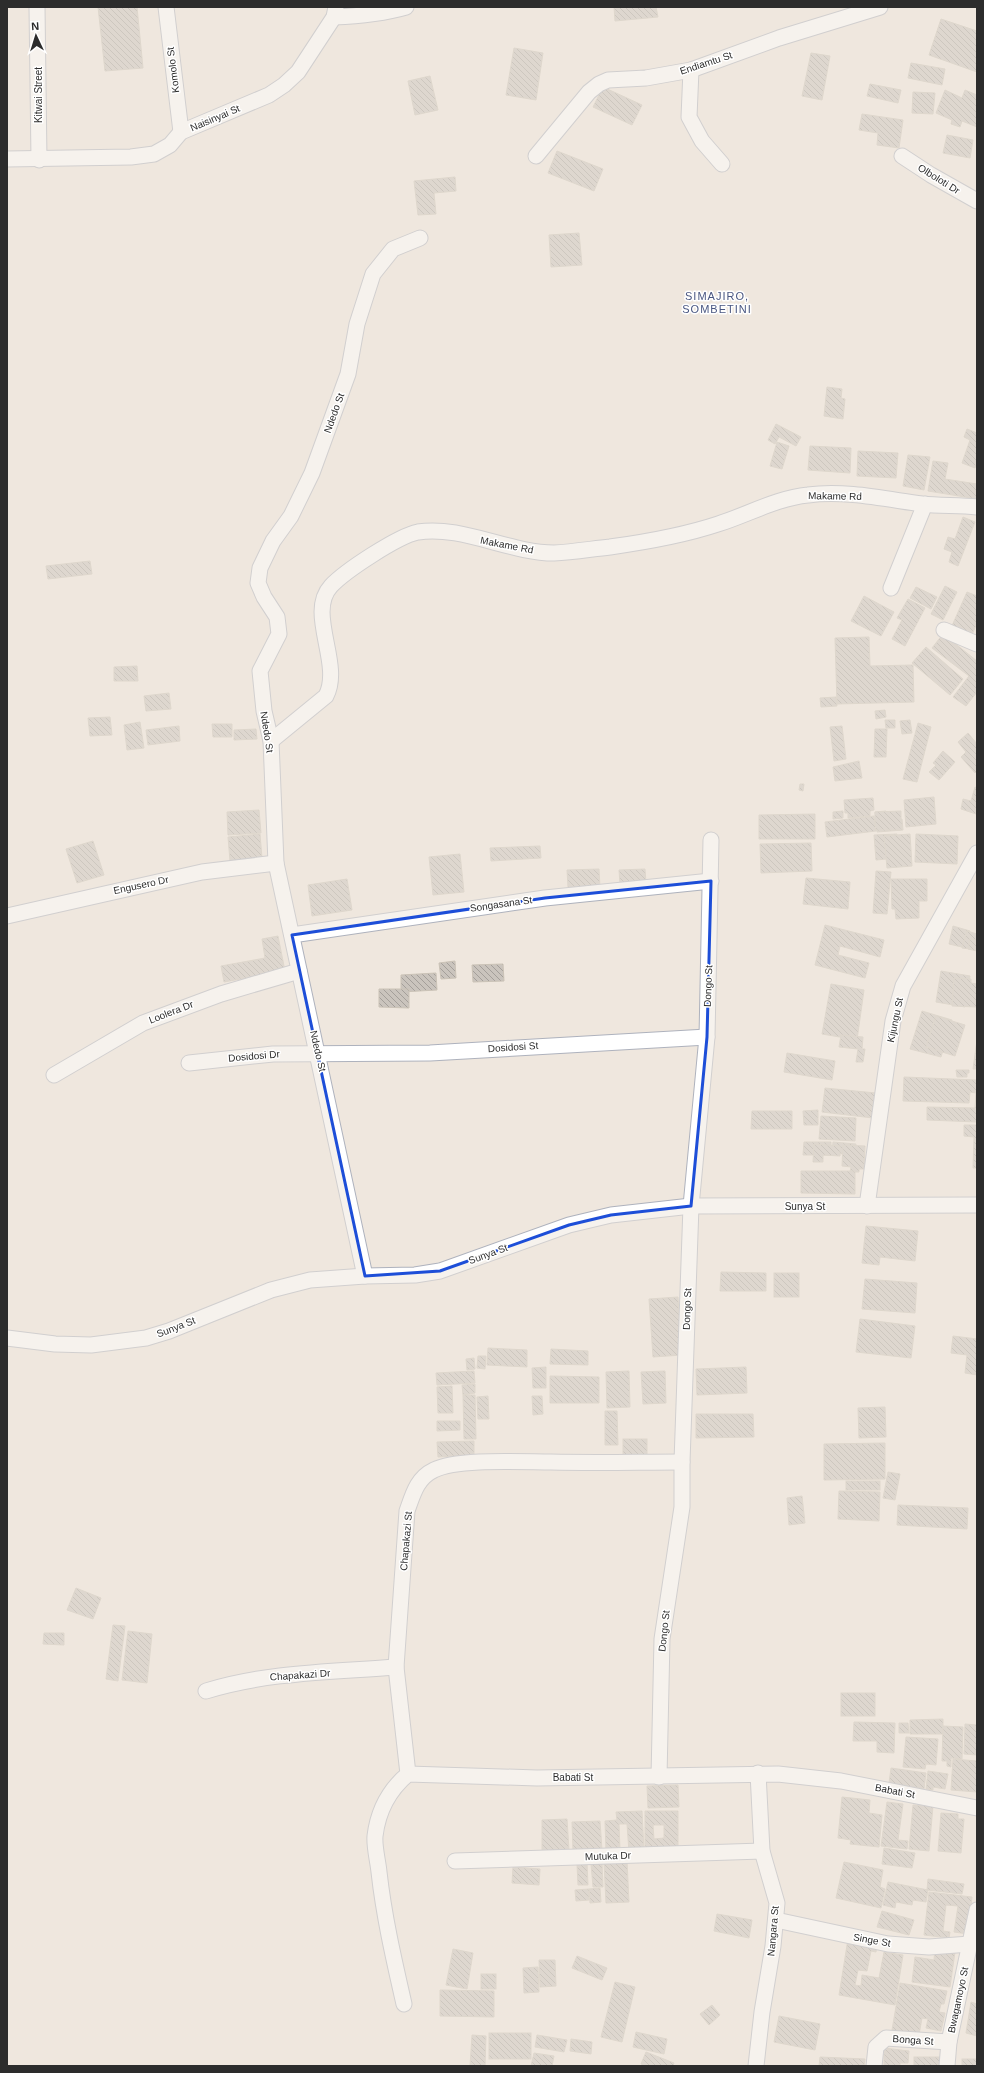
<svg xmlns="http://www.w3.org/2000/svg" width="984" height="2073" font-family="Arial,sans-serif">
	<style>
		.building { fill: url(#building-back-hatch); stroke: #cbc3b7; fill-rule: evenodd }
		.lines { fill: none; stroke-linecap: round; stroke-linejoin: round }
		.minor-casing { stroke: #aeb2bd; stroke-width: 17 }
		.minor { stroke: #fff; stroke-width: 15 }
		.marked { fill: none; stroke: #1d4ed8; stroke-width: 3; stroke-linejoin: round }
		.labels { text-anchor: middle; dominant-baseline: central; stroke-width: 3; stroke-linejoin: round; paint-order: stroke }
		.street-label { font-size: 10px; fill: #2c2c2c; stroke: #fff }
		.neighbourhood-label { font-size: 11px; letter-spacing: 1px; fill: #495681; stroke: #fff }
	</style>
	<defs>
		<pattern id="building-back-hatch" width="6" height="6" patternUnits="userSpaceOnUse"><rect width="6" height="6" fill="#cac4bd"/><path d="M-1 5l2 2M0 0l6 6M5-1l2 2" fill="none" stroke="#a49f9a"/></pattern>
	</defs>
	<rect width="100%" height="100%" fill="#efe7de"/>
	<g class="building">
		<path d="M98 7H137L143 68 105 71Z"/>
		<path d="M614 7H656L658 17 615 21Z"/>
		<path d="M941 19 977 31V72L929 55Z"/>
		<path d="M514 48 543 53 536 100 506 95Z"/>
		<path d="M811 53 830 56 822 100 802 96Z"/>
		<path d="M911 63 945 69 942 85 908 78Z"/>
		<path d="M430 76 438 110 415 115 408 81Z"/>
		<path d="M870 84 901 90 898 103 867 96Z"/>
		<path d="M603 87 642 105 632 125 593 107Z"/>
		<path d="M945 90 962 98 965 90 977 95V127L962 121 960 127 951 124 952 120 936 113Z"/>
		<path d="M913 92 935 93 933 114 912 113Z"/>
		<path d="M862 114 903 120 899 148 877 145 878 133 859 130Z"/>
		<path d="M947 135 973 140 970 158 943 153Z"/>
		<path d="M557 151 603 169 594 191 548 173Z"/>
		<path d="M455 177 456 191 434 193 436 214 418 215 414 181Z"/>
		<path d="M579 233 582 265 551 267 549 235Z"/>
		<path d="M827 387 842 389 841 398 845 399 843 419 824 416Z"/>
		<path d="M776 424 801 437 796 446 779 437 775 444 768 440Z"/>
		<path d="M967 429 977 433V462L975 468 962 463 970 440 964 437Z"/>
		<path d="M777 442 789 446 782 469 770 466Z"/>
		<path d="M810 446 851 448 850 473 808 470Z"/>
		<path d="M858 451 898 453 896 478 857 476Z"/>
		<path d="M908 455 930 457 924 490 903 486Z"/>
		<path d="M933 461 948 463 945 479 977 484V499L928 491Z"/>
		<path d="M963 517 975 522 958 566 949 562 952 552 944 549 948 537 955 539Z"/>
		<path d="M90 561 92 574 48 579 46 566Z"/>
		<path d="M945 586 957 592 943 620 931 614Z"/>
		<path d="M916 587 937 597 931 609 910 598Z"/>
		<path d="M967 592 977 596V623L971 637 951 628Z"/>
		<path d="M864 596 894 612 881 636 851 621Z"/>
		<path d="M908 599 925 608 905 646 892 639 902 620 897 618Z"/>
		<path d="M943 634 977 661V692L966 706 953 697 969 676 932 648Z"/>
		<path d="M869 637 870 666 913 665 914 702 837 704 835 638Z"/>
		<path d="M926 647 963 679 950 695 912 663Z"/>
		<path d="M137 666 138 681H114V667Z"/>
		<path d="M169 693 171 709 146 711 144 696Z"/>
		<path d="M836 697 837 706 821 707 820 698Z"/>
		<path d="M885 710 886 717 876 719 875 711Z"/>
		<path d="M110 717 112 735 90 736 88 718Z"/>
		<path d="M885 720H895V728H886Z"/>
		<path d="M910 720 912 733 902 734 900 721Z"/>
		<path d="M140 722 144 748 127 750 124 725Z"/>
		<path d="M918 723 931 727 917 782 903 779Z"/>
		<path d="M212 724H232V737H213Z"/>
		<path d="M179 726 180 741 148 745 146 730Z"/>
		<path d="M842 726 846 759 834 761 830 727Z"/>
		<path d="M256 729 257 739 234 740V730Z"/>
		<path d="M875 729H887L886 757H874Z"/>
		<path d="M968 733 977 744V771L975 773 961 757 966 752 958 742Z"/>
		<path d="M943 751 955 762 939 780 929 772 936 765 933 763Z"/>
		<path d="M859 761 862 778 835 781 833 767Z"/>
		<path d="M800 784H804L803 791 799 790Z"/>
		<path d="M975 787 977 788 976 814 961 809 963 799 971 801Z"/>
		<path d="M934 797 936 824 906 827 904 800Z"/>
		<path d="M873 798 874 810 870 811V816L848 818V813H845L844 800Z"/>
		<path d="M259 810 261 833 228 835 227 812Z"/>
		<path d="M843 811V818L833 819V812Z"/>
		<path d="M886 811 887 820 902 819 903 830 877 832 875 812Z"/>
		<path d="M901 811V830H875V812Z"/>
		<path d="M815 814V839H759V815Z"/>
		<path d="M874 816 876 831 827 837 825 822Z"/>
		<path d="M260 834 262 858 230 861 228 837Z"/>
		<path d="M897 834 898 858 876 860 874 835Z"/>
		<path d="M910 834 912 866 887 868 884 836Z"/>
		<path d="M916 834 958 836 957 864 915 862Z"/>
		<path d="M93 841 104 875 77 883 66 849Z"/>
		<path d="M811 843 812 871 761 873 760 844Z"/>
		<path d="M540 846 541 858 491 861 490 848Z"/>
		<path d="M460 854 464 892 433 895 429 857Z"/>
		<path d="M599 869 600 887H568L567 870Z"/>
		<path d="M645 869 646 883 620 884 619 870Z"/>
		<path d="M876 871 891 872 887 914 873 913Z"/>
		<path d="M806 878 850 882 848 909 803 904Z"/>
		<path d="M347 879 352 910 312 916 308 885Z"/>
		<path d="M891 879H927V901H919V918L896 919 895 909H892Z"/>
		<path d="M825 925 884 940 880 957 840 946 838 955 869 963 865 978 815 965Z"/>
		<path d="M953 926 970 931 966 948 949 944Z"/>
		<path d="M967 931 977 934V950L962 948Z"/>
		<path d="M278 936 285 971 224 982 221 966 265 958 262 939Z"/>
		<path d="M970 939 977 940V951L968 949Z"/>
		<path d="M455 961 456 978 441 979 439 963Z"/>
		<path d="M503 964 504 981 473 982 472 965Z"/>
		<path d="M941 971 970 976 965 1007 936 1002Z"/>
		<path d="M436 973 437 990 401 992V975Z"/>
		<path d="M954 978 971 979V983L977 984V1007L952 1006Z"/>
		<path d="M831 984 864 990 857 1040 822 1034Z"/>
		<path d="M379 989H409V1008L379 1007Z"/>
		<path d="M922 1011 952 1020 941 1057 910 1049Z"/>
		<path d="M936 1016 965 1025 955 1056 926 1047Z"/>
		<path d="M841 1035 863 1037 862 1049H865L863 1062H856L858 1049 839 1047Z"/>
		<path d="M977 1040V1069H973Z"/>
		<path d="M787 1053 835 1061 832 1080 784 1072Z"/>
		<path d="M956 1070H969V1073H967V1077H957Z"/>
		<path d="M904 1077 977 1080V1122L927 1120V1107L975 1108 976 1093 970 1092 969 1103 903 1101Z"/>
		<path d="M825 1088 876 1093 873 1118 822 1112Z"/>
		<path d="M818 1110V1125H804L803 1111Z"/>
		<path d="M752 1111H792V1129H751Z"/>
		<path d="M821 1116 856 1118 855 1141 819 1139Z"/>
		<path d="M964 1125H977V1168H973L974 1137 964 1136Z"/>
		<path d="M804 1142H831V1155H803Z"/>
		<path d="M833 1142 856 1144V1155L832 1153Z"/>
		<path d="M814 1144 840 1146V1156L823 1155V1162H813Z"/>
		<path d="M843 1145 865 1146 864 1169H859V1172H850L851 1167 842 1166Z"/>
		<path d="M801 1171H855V1194L801 1193Z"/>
		<path d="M866 1226 918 1231 915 1261 880 1257 879 1265 862 1263Z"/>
		<path d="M721 1272 766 1273V1291H720Z"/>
		<rect x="774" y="1273" width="25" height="24"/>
		<path d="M865 1279 917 1283 915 1313 862 1309Z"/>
		<path d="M678 1297 682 1355 653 1357 649 1299Z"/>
		<path d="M860 1319 915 1326 911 1358 856 1352Z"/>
		<path d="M953 1336 977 1339V1375L965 1373 967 1355 951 1353Z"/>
		<path d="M488 1348 527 1350V1367L487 1365Z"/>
		<path d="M551 1349 588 1351V1365L550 1364Z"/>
		<path d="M478 1356H486L485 1369 477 1368Z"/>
		<path d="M474 1358 475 1369 467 1370 466 1359Z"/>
		<path d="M546 1367V1388H533L532 1368Z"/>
		<path d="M746 1367 747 1393 697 1395 696 1369Z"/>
		<path d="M474 1371 475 1383 437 1385 436 1373Z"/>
		<path d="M629 1371 630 1407 607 1408 606 1372Z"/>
		<path d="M665 1371 666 1403 643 1404 641 1372Z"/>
		<path d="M550 1376 599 1377V1403H550Z"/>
		<path d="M475 1384V1393L463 1395 462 1385Z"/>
		<path d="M452 1386 453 1413H438L437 1387Z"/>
		<path d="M463 1395H475L476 1439H464Z"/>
		<path d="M488 1396 489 1419H478L477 1397Z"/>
		<path d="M532 1396H542L543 1414 533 1415Z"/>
		<path d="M885 1407 886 1437 859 1438 858 1408Z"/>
		<path d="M605 1411H617L618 1445H605Z"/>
		<path d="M696 1414H753L754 1437 696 1438Z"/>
		<path d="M437 1421H460V1430L437 1431Z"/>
		<rect x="623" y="1439" width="24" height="16"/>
		<path d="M474 1441V1455L438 1457 437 1442Z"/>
		<path d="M885 1443V1479L824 1480V1444Z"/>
		<path d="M888 1472 900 1474 895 1500 883 1498Z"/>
		<rect x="846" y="1481" width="34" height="9"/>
		<path d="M839 1491 880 1492 879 1521 838 1519Z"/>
		<path d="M802 1496 805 1523 789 1525 787 1498Z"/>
		<path d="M898 1505 968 1508 967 1529 897 1525Z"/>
		<path d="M76 1588 101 1598 93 1619 67 1610Z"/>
		<path d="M113 1625 125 1626 118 1681 106 1679Z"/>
		<path d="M128 1631 152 1634 147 1683 122 1680Z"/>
		<path d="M44 1633H64V1645L43 1644Z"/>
		<rect x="841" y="1693" width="34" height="23"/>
		<path d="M943 1719V1734H910V1720Z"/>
		<path d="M854 1722 895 1723 894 1753 877 1752V1741H853Z"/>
		<path d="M899 1723H908L909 1733H899Z"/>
		<path d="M965 1724 977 1725V1755L964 1754Z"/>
		<path d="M943 1726 963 1727 962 1759 951 1758V1767L947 1766V1761H942Z"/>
		<path d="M906 1737 938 1739 936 1765 926 1764 925 1769 903 1767Z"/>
		<path d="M953 1759 977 1761V1792L951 1790Z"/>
		<path d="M891 1768 926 1773 924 1789 889 1783Z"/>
		<path d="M928 1771 948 1774 945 1789 933 1787V1790L926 1789Z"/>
		<path d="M678 1785 679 1807 648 1808 647 1786Z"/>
		<path d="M842 1797 870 1800 869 1813 882 1815 879 1847 850 1844 851 1840 838 1838Z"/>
		<path d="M887 1802 903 1804 898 1840 908 1841 907 1849 881 1846Z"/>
		<path d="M913 1805 933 1806 929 1851 909 1849Z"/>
		<path d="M642 1811 644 1851 629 1852 627 1824H619L620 1850 606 1851 605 1821 617 1820 616 1812Z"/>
		<path d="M645 1811H678V1850H645ZM653 1825H664V1838L654 1839Z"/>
		<path d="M941 1813 958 1814V1819H964L961 1853 938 1851Z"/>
		<path d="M567 1819 569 1850 542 1852V1820Z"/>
		<path d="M600 1821 602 1850 573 1851 572 1822Z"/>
		<path d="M884 1848 915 1853 912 1868 882 1864Z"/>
		<path d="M627 1861 629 1902 606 1903 604 1863Z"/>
		<path d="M844 1862 883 1870 880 1887 885 1889 881 1908 836 1898Z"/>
		<path d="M587 1863 588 1885H578L577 1864Z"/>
		<path d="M602 1863 603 1887H593L591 1864Z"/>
		<path d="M513 1867 540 1869 539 1885 512 1883Z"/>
		<path d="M928 1879 964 1884 962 1894 927 1890Z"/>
		<path d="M888 1882 928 1890 926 1902 913 1900 912 1905 896 1902 895 1908 883 1905Z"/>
		<path d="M600 1888 601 1902 590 1903 589 1889Z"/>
		<path d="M589 1889V1900L576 1901 575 1890Z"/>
		<path d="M929 1892 972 1897 968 1934 954 1932 958 1906 946 1905 943 1931 950 1932 949 1938 924 1935Z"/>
		<path d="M882 1911 914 1920 909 1935 877 1927Z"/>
		<path d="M717 1914 752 1920 749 1938 714 1931Z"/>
		<path d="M848 1939 877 1944 876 1952 871 1951 867 1971 858 1970 855 1985 861 1986 862 1975 879 1978 884 1952 903 1955 895 2005 839 1995Z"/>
		<path d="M453 1949 473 1953 467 1989 446 1985Z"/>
		<path d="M935 1949 955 1952 950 1987 912 1982 915 1957 934 1960Z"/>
		<path d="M577 1956 607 1968 602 1980 572 1968Z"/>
		<path d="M539 1960H555L556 1986 540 1987Z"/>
		<path d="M538 1967 539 1992 524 1993 523 1968Z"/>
		<rect x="481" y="1974" width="15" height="15"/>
		<path d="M615 1982 635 1987 622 2042 601 2037Z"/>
		<path d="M900 1983 947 1991 944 2004H941L939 2012 945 2013 941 2031 926 2028 928 2019 922 2018 919 2035 892 2030Z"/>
		<path d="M440 1990 494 1991V2017L440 2016Z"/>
		<path d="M971 2002 977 2004V2036L966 2033Z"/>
		<path d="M712 2005 720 2015 709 2025 700 2014Z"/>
		<path d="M779 2016 820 2024 815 2050 774 2042Z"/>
		<path d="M636 2032 667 2039 664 2054 633 2047Z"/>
		<rect x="489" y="2033" width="42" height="26"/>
		<path d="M472 2035 486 2036 485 2066H470Z"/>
		<path d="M537 2035 567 2040 564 2052 535 2047Z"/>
		<path d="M571 2039 592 2042 591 2054 570 2051Z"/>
		<path d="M884 2048 909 2051 908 2063H900V2066H884Z"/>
		<path d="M646 2052 674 2063 673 2066H645L641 2064Z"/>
		<path d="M534 2053 554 2056 552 2066H531Z"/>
		<path d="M820 2057 865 2059 864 2066H819Z"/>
		<rect x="914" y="2057" width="28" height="9"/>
		<rect x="962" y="2059" width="15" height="7"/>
	</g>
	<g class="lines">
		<g class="minor-casing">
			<g id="minor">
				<path d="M37 7 39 160"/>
				<path d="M166 7 181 132"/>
				<path d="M334 17C359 16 382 14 406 7"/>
				<path d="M691 70 689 117 702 141 722 164"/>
				<path d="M536 156 589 92 599 84 608 80 646 78 691 70 779 38 880 7"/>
				<path d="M902 156 931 175 977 201"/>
				<path d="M7 159 131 157 154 154 170 145 181 132 269 95 284 85 298 72 334 17 336 7"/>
				<path d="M891 588 925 504"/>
				<path d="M944 630 977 644"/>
				<path d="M271 741 326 696C343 664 306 613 331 586 345 571 398 536 418 532 461 525 510 553 554 553 573 552 591 549 610 547 646 542 682 536 718 524 747 515 777 498 808 495 845 490 885 499 922 504 940 506 959 505 977 507"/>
				<path d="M7 916 202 872 276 863"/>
				<path d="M292 935 545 898 711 881"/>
				<path d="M189 1063 273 1054 430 1053 707 1037"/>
				<path d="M54 1075 143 1023 221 994 299 971"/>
				<path d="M867 1206 893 1021 903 986 977 853"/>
				<path d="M365 1276 276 863 271 741 264 711 260 671 279 634 277 617 264 597 258 583 260 568 273 541 291 516 312 473 348 374 357 324 373 274 393 249 420 238"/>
				<path d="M7 1338 55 1344 91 1345 146 1338 169 1331 271 1290 310 1280 365 1276 415 1275 440 1271 569 1225 611 1215 691 1206 977 1205"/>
				<path d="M206 1691C267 1672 333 1672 396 1667"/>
				<path d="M408 1774 396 1667 407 1511C413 1494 417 1478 434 1470 457 1458 524 1462 551 1462 595 1463 638 1462 682 1462"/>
				<path d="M659 1777 662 1639 682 1507V1462L691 1206 707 1037 711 840"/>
				<path d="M455 1861 762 1851"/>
				<path d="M776 1920 888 1944 929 1947 970 1944"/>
				<path d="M404 2004C394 1960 384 1917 379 1872 378 1861 374 1847 375 1836 378 1811 389 1790 408 1774L537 1778 778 1774 841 1781 977 1808"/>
				<path d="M756 2066 762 2012 773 1946 777 1903 762 1851 758 1773"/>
				<path d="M874 2066 876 2047 886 2038 949 2042"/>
				<path d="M947 2066 949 2042 977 1910"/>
			</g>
		</g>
		<use href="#minor" class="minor"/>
	</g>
	<path d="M0 0H984V2073H0ZM711 881 707 1037 691 1206 611 1215 569 1225 440 1271 365 1276 292 935 545 898Z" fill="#efe7de" fill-opacity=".55" fill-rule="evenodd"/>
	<path class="marked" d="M711 881 707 1037 691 1206 611 1215 569 1225 440 1271 365 1276 292 935 545 898Z"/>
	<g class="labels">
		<g class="street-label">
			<text transform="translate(706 63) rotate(-18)">Endiamtu St</text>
			<text transform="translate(173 70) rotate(-97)">Komolo St</text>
			<text transform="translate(38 95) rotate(-90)">Kitwai Street</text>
			<text transform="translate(215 118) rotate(-23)">Naisinyai St</text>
			<text transform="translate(939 179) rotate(32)">Olboloti Dr</text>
			<text transform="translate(334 413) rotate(-70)">Ndedo St</text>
			<text transform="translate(835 496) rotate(1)">Makame Rd</text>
			<text transform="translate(507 545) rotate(11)">Makame Rd</text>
			<text transform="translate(267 732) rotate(81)">Ndedo St</text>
			<text transform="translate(141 885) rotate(-12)">Engusero Dr</text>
			<text transform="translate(501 904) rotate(-8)">Songasana St</text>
			<text transform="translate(708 986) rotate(-88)">Dongo St</text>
			<text transform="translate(171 1012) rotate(-21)">Loolera Dr</text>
			<text transform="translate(895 1020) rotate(-78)">Kijungu St</text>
			<text transform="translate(513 1047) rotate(-4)">Dosidosi St</text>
			<text transform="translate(318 1051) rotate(77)">Ndedo St</text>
			<text transform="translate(254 1056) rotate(-5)">Dosidosi Dr</text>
			<text x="805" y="1206">Sunya St</text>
			<text transform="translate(488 1254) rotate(-20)">Sunya St</text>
			<text transform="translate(687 1309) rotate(-88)">Dongo St</text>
			<text transform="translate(176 1327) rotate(-21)">Sunya St</text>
			<text transform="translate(406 1541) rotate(-85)">Chapakazi St</text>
			<text transform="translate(664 1631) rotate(-84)">Dongo St</text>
			<text transform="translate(300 1675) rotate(-4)">Chapakazi Dr</text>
			<text x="573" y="1777">Babati St</text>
			<text transform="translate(895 1791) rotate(11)">Babati St</text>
			<text transform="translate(608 1856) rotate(-2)">Mutuka Dr</text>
			<text transform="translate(773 1931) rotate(-85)">Nangara St</text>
			<text transform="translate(872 1940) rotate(10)">Singe St</text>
			<text transform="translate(958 2000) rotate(-78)">Bwagamoyo St</text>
			<text transform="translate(913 2040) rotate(4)">Bonga St</text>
		</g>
		<g class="neighbourhood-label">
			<text x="717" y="296">SIMAJIRO,<tspan x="717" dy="13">SOMBETINI</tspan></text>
		</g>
	</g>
	<rect width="984" height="2073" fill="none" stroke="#2c2c2c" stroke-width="16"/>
	<g transform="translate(36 36) rotate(356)" stroke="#ffffff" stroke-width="3" paint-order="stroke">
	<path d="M0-3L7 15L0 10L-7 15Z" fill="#2c2c2c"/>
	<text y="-6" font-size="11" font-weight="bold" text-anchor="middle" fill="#2c2c2c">N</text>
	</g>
</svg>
